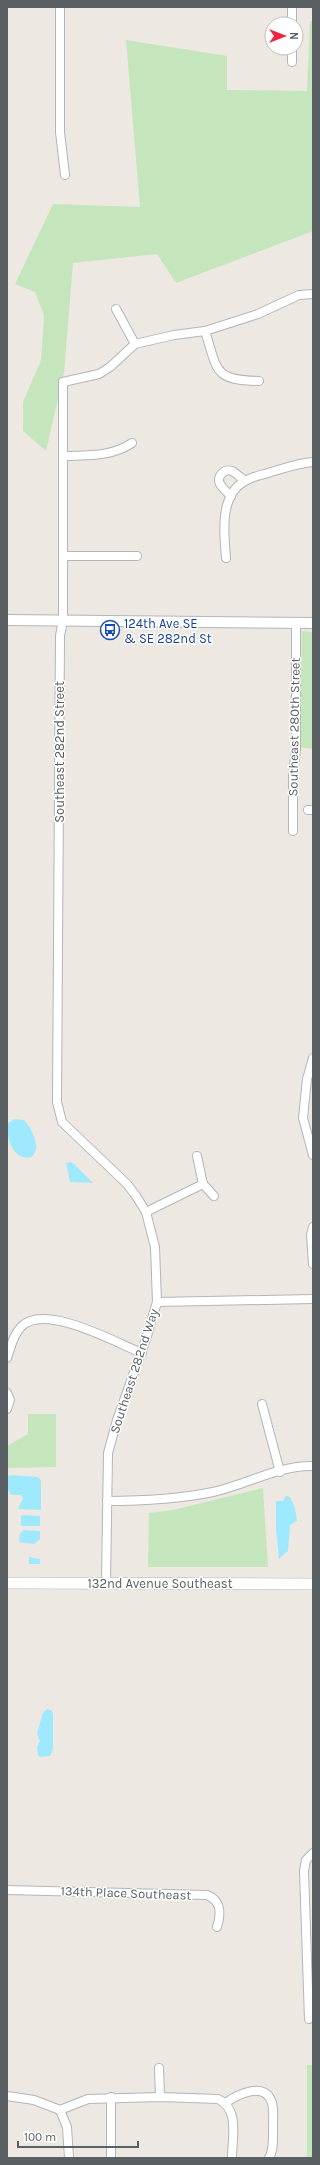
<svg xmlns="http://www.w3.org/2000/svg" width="320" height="2165" font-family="Karla,sans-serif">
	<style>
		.green { fill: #c5e6bc }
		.water { fill: #9fe9ff }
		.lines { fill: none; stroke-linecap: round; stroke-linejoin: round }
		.minor-casing { stroke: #b2b6b9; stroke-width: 10 }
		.tertiary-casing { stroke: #b2b6b9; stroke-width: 12 }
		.secondary-casing { stroke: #b0b6b9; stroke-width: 12 }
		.minor { stroke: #fff; stroke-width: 8 }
		.tertiary { stroke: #fff; stroke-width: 10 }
		.secondary { stroke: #fff; stroke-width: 11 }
		.labels { text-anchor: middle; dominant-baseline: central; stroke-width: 3; stroke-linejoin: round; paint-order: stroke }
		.transit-label { font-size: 13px; fill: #164399; stroke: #fff; text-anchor: start }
		.street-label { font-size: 13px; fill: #595f62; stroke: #fff }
	</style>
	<rect width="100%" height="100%" fill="#ede8e1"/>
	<g class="green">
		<path d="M310 21H313V231L176 283 157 254 73 263 64 373 46 451 23 431V402L41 360 44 315 35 292 15 284 53 204 140 207 126 40 227 56V90L307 91Z"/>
		<path d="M302 631 313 632V749L299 747Z"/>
		<path d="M28 1414H56V1467L7 1468V1446L28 1434Z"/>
		<path d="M263 1488 268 1567H148L149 1513 173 1510Z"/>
		<rect x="307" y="2065" width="6" height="93"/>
	</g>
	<g class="water">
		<path d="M14 1119 24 1120C59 1164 7 1175 7 1124Z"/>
		<path d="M71 1162 74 1164 93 1183 70 1182 66 1163Z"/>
		<path d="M11 1475 38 1477 41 1481V1510L18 1509 23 1498 21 1495H11L7 1488V1477Z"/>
		<path d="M286 1496 290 1497 295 1508 297 1521 290 1525 288 1551 279 1559 276 1529V1501H283Z"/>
		<path d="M21 1515 40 1516V1526H21Z"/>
		<path d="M23 1530 40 1531V1539L34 1544 19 1542 20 1534Z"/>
		<path d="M29 1557 40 1559V1564H29Z"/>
		<path d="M47 1709 52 1711 53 1714V1749L50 1756 40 1757 38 1755 37 1747 40 1741 37 1733 43 1713Z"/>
	</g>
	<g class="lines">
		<g class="minor-casing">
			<g id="minor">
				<path d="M60 7V132L65 175"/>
				<path d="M292 7V24"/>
				<path d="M292 48V62"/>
				<path d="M116 309 135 344"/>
				<path d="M205 331C218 371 213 380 259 381"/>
				<path d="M64 456C88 455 111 457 132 443"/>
				<path d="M231 496C228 493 223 489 220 484 216 477 224 468 232 471 236 473 241 478 245 481"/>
				<path d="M64 556H137"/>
				<path d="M226 558C224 534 219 495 245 481 253 476 263 475 271 472 285 468 299 463 313 462"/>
				<path d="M308 810H313"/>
				<path d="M293 831V775L296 749V623"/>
				<path d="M313 1058 307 1079 303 1118 313 1155"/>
				<path d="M197 1156 203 1184 214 1196"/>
				<path d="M146 1212 203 1184"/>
				<path d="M313 1227 311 1235 313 1264"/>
				<path d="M157 1302 313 1299"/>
				<path d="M7 1358C11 1347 13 1335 21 1327 44 1302 116 1343 142 1353"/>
				<path d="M7 1393 10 1400 7 1409"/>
				<path d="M262 1404 280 1472"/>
				<path d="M107 1501C142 1501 178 1499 213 1492 246 1485 279 1465 313 1466"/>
				<path d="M106 1583 108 1453 117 1420 146 1339 157 1302 155 1247 146 1212 136 1196 127 1184 62 1122 57 1102 60 636 63 620V382L99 374 110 367 135 344 174 335 205 331 258 314 299 295 313 294"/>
				<path d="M7 1890 207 1895C222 1901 221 1914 217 1927"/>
				<path d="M309 2019 304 1871 306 1860 313 1853"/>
				<path d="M159 2068 160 2097"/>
				<path d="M7 2096 34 2100 60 2110 88 2099 160 2097 218 2099C240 2109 232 2138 232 2158"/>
				<path d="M225 2103C237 2095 265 2080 272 2103 274 2110 273 2120 273 2127 273 2137 274 2150 269 2158"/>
				<path d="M60 2110 67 2127 69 2158"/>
				<path d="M111 2158V2097"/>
			</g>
		</g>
		<g class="tertiary-casing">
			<path id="tertiary" d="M7 620 313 623"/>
		</g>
		<g class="secondary-casing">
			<path id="secondary" d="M7 1583 313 1584"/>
		</g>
		<use href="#minor" class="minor"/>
		<use href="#tertiary" class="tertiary"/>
		<use href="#secondary" class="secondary"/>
	</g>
	<defs>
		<g id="bus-ring" transform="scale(1)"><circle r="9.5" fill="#fff" stroke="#1a4fb4" stroke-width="1.5"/><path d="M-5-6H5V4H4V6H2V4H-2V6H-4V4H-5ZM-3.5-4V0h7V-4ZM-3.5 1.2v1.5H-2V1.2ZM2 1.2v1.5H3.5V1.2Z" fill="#1a4fb4"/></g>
	</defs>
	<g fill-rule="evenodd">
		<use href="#bus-ring" x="110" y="630"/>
	</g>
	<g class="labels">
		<g class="transit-label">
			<text x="124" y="623">124th Ave SE<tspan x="124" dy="15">&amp; SE 282nd St</tspan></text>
		</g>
		<g class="street-label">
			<text transform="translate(294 727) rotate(-89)">Southeast 280th Street</text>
			<text transform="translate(59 752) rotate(-90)">Southeast 282nd Street</text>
			<text transform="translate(134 1371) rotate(-72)">Southeast 282nd Way</text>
			<text x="160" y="1583">132nd Avenue Southeast</text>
			<text transform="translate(126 1893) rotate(2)">134th Place Southeast</text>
		</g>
	</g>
	<rect width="320" height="2165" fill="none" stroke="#595f62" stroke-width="16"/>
	<g transform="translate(284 36) rotate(90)"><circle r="19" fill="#ffffff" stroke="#bdbfc0"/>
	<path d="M0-3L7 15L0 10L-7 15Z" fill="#ee2540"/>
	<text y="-6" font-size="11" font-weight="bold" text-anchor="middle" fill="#595f62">N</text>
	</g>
	<path d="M18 2141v6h120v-6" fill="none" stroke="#595f62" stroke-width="2"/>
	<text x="24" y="2141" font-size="12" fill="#595f62" stroke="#ffffff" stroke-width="3" paint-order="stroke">100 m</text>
</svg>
